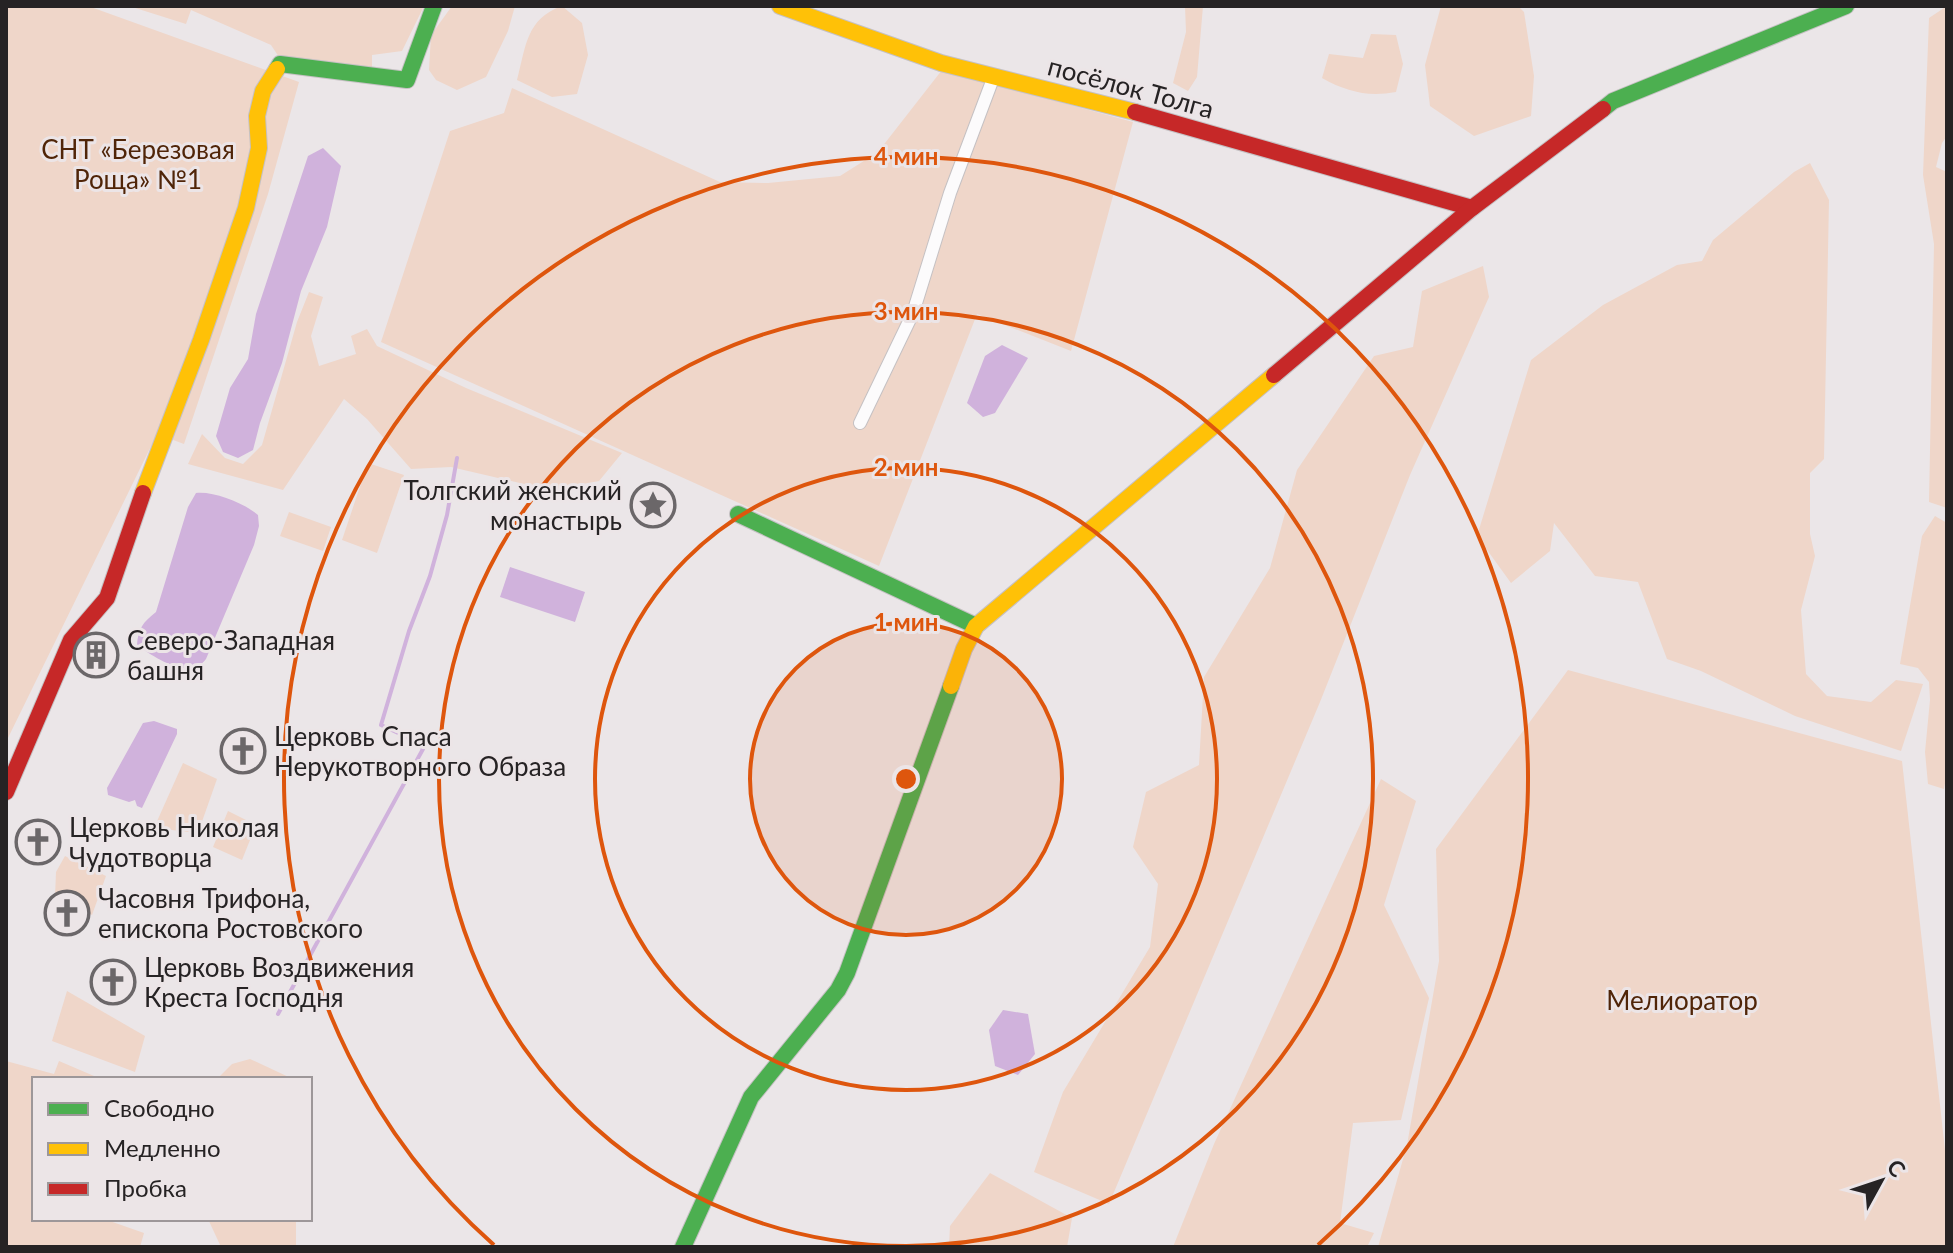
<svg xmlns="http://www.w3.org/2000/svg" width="1953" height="1253" font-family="Lato,sans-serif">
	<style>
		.green { fill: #efd6c9 }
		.water { fill: #d0b2dc }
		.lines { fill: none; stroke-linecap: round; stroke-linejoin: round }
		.stream { stroke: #d0b2dc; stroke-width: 4 }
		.street-casing { stroke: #c5c1c3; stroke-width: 14 }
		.fast-casing { stroke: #c5c1c3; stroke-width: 18 }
		.slow-casing { stroke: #c5c1c3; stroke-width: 18 }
		.jam-casing { stroke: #c5c1c3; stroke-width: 18 }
		.street { stroke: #fcfbfc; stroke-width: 12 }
		.fast { stroke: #4caf50; stroke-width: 16 }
		.slow { stroke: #ffc107; stroke-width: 16 }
		.jam { stroke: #c62828; stroke-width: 16 }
		.ring { fill: none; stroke: #de560d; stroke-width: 4 }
		.labels { text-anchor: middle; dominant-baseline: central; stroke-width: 6; stroke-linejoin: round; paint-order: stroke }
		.street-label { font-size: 26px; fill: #262324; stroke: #ece5e7 }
		.park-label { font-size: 26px; fill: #502508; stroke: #ece5e7 }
		.poi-label { font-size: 26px; fill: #262324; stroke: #ece5e7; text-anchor: start }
		.centre { fill: #de560d; stroke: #ece5e7; stroke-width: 4 }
		.ring-label { font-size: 24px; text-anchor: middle; font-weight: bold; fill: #de560d; stroke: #ece5e7; stroke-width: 6; stroke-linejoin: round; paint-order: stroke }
	</style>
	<rect width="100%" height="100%" fill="#ebe6e8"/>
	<g class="green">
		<path d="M6 6H88L299 82 268 194 184 444 157 434 6 742Z"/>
		<path d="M129 6H424L402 51 372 55V68L281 60 271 45 191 10 186 24Z"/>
		<path d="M452 6H515L508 31 486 77 457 90 436 80 429 70 431 35Z"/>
		<path d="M562 6 582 23 588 55 577 94 552 97 517 80C526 46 526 19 562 6Z"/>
		<path d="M1185 6H1203L1197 77 1188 91 1173 83 1186 32Z"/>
		<path d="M1441 6H1518L1524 12 1534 76 1531 116 1474 136 1430 106 1425 65Z"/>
		<path d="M1947 6V136L1942 143 1936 167 1947 172V508L1929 502 1934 244 1923 175 1929 18Z"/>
		<path d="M1371 34 1396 35 1403 64 1396 92C1368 97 1347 92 1322 78L1329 54 1363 58Z"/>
		<path d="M942 70 1133 122 1071 351 977 314 879 566 381 342 450 131 504 113 512 88 720 182 768 183 840 176 878 152Z"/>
		<path d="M1810 163 1829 200 1824 459 1810 473V534L1815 556 1801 610 1806 674 1827 696 1871 702 1896 680 1923 684 1901 751 1795 716 1701 671 1667 659 1638 582 1595 576 1554 523 1550 551 1511 583 1477 536 1531 360 1603 305 1677 265 1702 261 1713 240 1794 172Z"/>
		<path d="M1483 266 1489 297 1410 475 1320 702 1109 1204 1034 1172 1063 1092 1150 947 1158 884 1133 847 1146 792 1199 765 1204 677 1270 568 1297 470 1374 356 1413 347 1422 291Z"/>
		<path d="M309 292 323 297 311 336 319 366 356 354 351 336 367 329 377 346 466 388 622 453 599 481 550 490 451 467 411 469 367 419 344 399 283 490 188 464 202 434 225 458 243 464 262 445 297 322Z"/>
		<path d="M368 463 404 475 377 553 342 540Z"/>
		<path d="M289 512 331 527 323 551 280 536Z"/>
		<path d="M1935 516 1947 523V772L1944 789 1928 784 1925 752 1930 700 1929 682 1918 668 1900 664 1922 536Z"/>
		<path d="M1568 670 1902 761 1947 1168V1247H1378L1407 1145 1439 961 1436 849Z"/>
		<path d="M183 763 217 779 198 833 154 828Z"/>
		<path d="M1381 779 1416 801 1384 905 1429 998 1401 1120 1353 1123 1340 1223 1374 1233 1367 1247H1173L1214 1144Z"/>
		<path d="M228 811 256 825 242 860 213 847Z"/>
		<path d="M65 856 106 876 92 915 55 897 56 872Z"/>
		<path d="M67 991 145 1036 135 1072 52 1041Z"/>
		<path d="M250 1059 293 1079H217L232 1064Z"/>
		<path d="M6 1061 54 1074 59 1061 101 1079H34V1219H104L144 1233 140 1247H6Z"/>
		<path d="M990 1173 1072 1218 1067 1247H949L950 1226Z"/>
		<path d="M208 1219H296V1247H221Z"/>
	</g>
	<g class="water">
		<path d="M323 148 341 166 327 227 301 291 282 363 260 423 253 450 238 458 223 452 216 436 230 388 248 359 256 314 308 156Z"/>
		<path d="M1002 345 1028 358 995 413 983 417 967 403 985 356Z"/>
		<path d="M196 493C214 491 244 503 258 515L259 526 254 545 206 659C190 681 155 658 137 645 138 629 143 622 156 612L188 507Z"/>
		<path d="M510 567 585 592 575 622 500 597Z"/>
		<path d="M154 721 177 729V734L142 808 137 806 135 800 129 802 108 795 107 788 143 723Z"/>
		<path d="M1003 1010 1028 1014 1035 1054 1018 1075 995 1066 989 1030Z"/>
	</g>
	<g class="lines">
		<path class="stream" d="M278 1014 423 749 413 740 381 725 409 631 430 576 447 515 457 458"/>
		<g class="street-casing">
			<path id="street" d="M860 423 913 313 950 193 994 76"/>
		</g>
		<g class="fast-casing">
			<g id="fast">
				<path d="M277 69 280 64 407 80 434 6"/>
				<path d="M1603 109 1613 101 1846 6"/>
				<path d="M738 514 976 626"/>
				<path d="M683 1247 751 1097 838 990 847 973 951 686"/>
			</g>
		</g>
		<g class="slow-casing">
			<g id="slow">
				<path d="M780 6 941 63 1135 112"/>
				<path d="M143 493 201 340 246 208 259 148 257 116 263 91 277 69"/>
				<path d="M951 686 964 649 976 626 1274 375"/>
			</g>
		</g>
		<g class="jam-casing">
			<g id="jam">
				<path d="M1135 112 1472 208"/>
				<path d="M1274 375 1472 208 1603 109"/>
				<path d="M6 792 71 640 107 598 143 493"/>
			</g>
		</g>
		<use href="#street" class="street"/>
		<use href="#fast" class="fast"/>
		<use href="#slow" class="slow"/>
		<use href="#jam" class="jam"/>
	</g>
	<circle cx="906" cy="779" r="156" fill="#de560d" fill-opacity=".12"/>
	<g class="ring">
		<circle cx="906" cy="779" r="156"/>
		<circle cx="906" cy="779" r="311"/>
		<circle cx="906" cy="779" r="467"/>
		<path d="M494 1245A622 622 0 1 1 1318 1245"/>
	</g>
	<defs>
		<g id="sight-ring" transform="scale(2.3)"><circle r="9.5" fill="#ece5e7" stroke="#6b6769" stroke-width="1.5"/><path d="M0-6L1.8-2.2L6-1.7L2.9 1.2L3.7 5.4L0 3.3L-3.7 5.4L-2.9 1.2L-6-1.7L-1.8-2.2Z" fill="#6b6769"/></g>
		<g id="building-ring" transform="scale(2.3)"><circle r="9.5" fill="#ece5e7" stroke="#6b6769" stroke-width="1.5"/><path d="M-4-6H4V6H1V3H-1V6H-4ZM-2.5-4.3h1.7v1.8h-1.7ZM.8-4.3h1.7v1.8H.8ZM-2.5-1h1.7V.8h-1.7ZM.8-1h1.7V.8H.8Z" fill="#6b6769"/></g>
		<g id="church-ring" transform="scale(2.3)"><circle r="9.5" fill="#ece5e7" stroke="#6b6769" stroke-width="1.5"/><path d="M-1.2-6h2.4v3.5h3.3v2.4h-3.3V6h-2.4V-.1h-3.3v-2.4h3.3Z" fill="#6b6769"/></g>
	</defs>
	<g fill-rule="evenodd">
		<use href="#sight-ring" x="653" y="505"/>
		<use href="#building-ring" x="96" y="655"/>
		<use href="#church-ring" x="243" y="751"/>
		<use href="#church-ring" x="38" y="842"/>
		<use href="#church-ring" x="67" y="913"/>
		<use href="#church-ring" x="113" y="982"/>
	</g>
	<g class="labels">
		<g class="street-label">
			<text transform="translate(1131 87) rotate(15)">посёлок Толга</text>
		</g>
		<g class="park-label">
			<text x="138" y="149">СНТ «Березовая<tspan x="138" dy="30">Роща» №1</tspan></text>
			<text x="1682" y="1000">Мелиоратор</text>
		</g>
		<g class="poi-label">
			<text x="622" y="490" text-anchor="end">Толгский женский<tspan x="622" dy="30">монастырь</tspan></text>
			<text x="127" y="640">Северо-Западная<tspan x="127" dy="30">башня</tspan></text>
			<text x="274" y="736">Церковь Спаса<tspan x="274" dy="30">Нерукотворного Образа</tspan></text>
			<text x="69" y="827">Церковь Николая<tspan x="69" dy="30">Чудотворца</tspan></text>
			<text x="98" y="898">Часовня Трифона,<tspan x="98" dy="30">епископа Ростовского</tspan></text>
			<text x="144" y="967">Церковь Воздвижения<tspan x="144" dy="30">Креста Господня</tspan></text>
		</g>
	</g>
	<circle cx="906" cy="779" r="12" class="centre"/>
	<g class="ring-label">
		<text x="906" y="165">4 мин</text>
		<text x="906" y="320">3 мин</text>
		<text x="906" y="476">2 мин</text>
		<text x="906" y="631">1 мин</text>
	</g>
	<rect width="1953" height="1253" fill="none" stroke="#262324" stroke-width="16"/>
	<rect x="32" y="1077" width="280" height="144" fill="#ece5e7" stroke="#9d9799" stroke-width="2"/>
	<rect x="48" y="1103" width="40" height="12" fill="#4caf50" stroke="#9d9799" stroke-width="2"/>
	<text x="104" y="1117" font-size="24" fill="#262324">Свободно</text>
	<rect x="48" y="1143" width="40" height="12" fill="#ffc107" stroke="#9d9799" stroke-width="2"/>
	<text x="104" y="1157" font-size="24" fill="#262324">Медленно</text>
	<rect x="48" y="1183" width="40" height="12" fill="#c62828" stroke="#9d9799" stroke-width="2"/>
	<text x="104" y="1197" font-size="24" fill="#262324">Пробка</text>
	<g transform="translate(1881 1181) rotate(50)" stroke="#ece5e7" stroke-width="6" paint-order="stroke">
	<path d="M0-6L14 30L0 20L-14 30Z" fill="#262324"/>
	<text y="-12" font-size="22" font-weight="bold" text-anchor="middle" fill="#262324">С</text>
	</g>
</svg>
